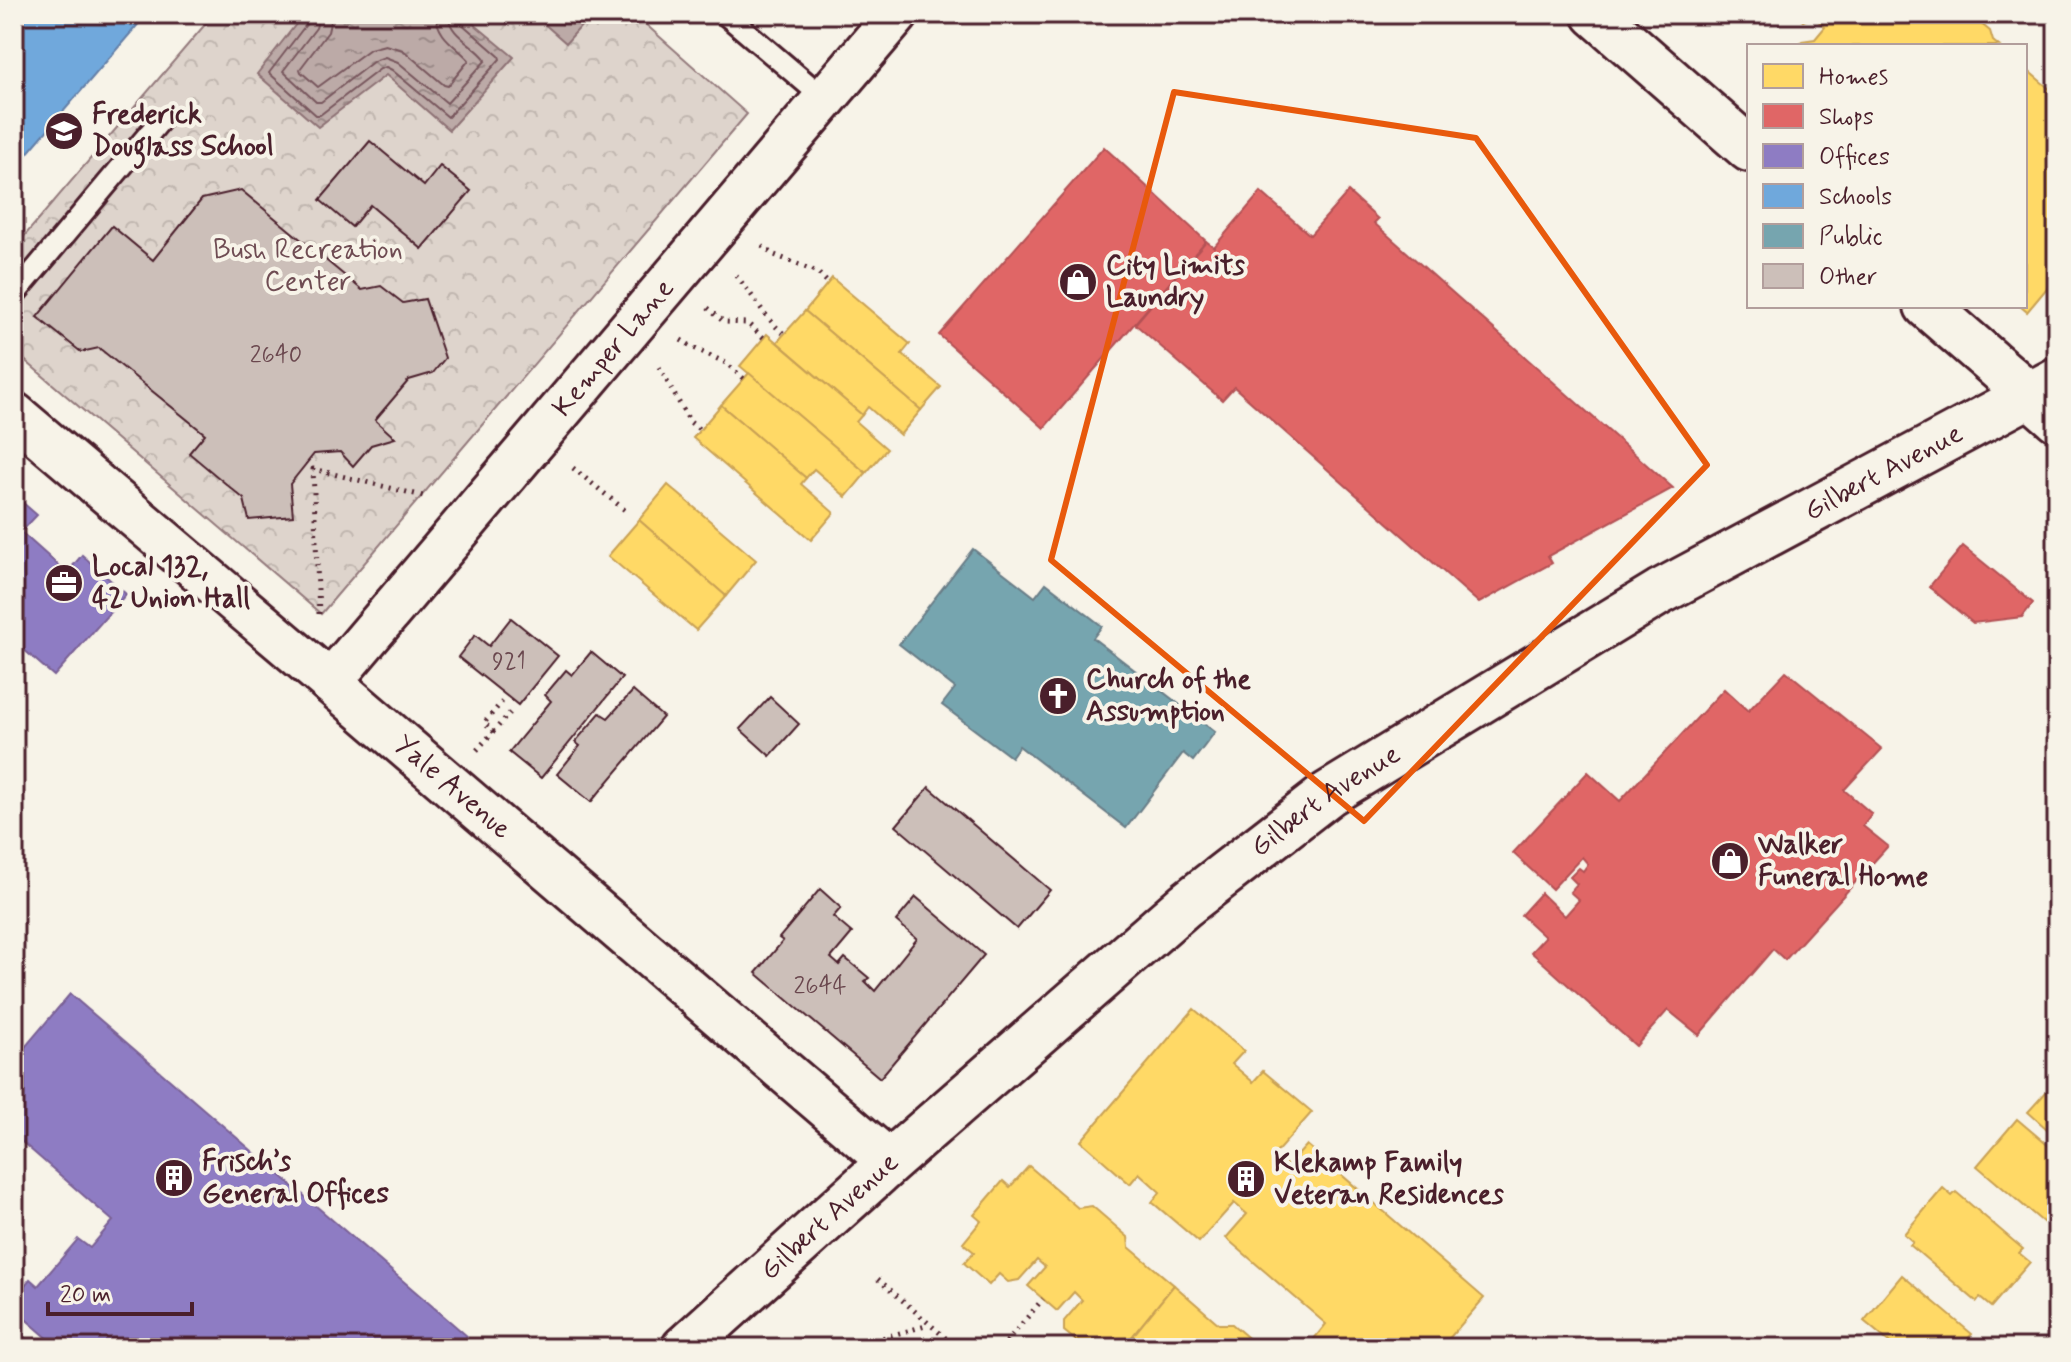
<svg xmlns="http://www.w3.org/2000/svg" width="2071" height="1362" font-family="Mynerve,sans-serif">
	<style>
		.forest { fill: url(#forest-crowns); stroke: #947a7c; stroke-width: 2 }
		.water { fill: url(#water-ripples); stroke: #8e7275; stroke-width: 2 }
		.homes { fill: #ffd966; stroke: #c9a154; stroke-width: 2 }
		.shops { fill: #e06666; stroke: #b35154; stroke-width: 2 }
		.offices { fill: #8e7cc3; stroke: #7a6095; stroke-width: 2 }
		.schools { fill: #6fa8dc; stroke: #647fa7; stroke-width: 2 }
		.public { fill: #76a5af; stroke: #697d87; stroke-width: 2 }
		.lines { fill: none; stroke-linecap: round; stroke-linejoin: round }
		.shore { stroke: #78575d; stroke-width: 2 }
		.building { fill: #ccbfb9; stroke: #4a1f2b; stroke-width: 2 }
		.service-casing { stroke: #4a1f2b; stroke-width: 26 }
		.minor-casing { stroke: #4a1f2b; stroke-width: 48 }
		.tertiary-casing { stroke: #4a1f2b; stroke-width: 50 }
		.primary-casing { stroke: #4a1f2b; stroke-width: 50 }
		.path { stroke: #4a1f2b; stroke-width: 5; stroke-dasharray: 2 6; stroke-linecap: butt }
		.service { stroke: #f7f3e8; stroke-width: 20 }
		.minor { stroke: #f7f3e8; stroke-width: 42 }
		.tertiary { stroke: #f7f3e8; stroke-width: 44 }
		.primary { stroke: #f7f3e8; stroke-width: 44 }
		.marked { fill: none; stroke: #e8590c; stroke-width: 6; stroke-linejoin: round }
		.labels { text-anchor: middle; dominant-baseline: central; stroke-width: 8; stroke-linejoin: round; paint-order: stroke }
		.number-label { font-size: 24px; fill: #6a474e }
		.poi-label { font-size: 28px; font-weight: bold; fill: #4a1f2b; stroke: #f7f3e8; text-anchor: start }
		.park-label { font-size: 28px; fill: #6f4c53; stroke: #f7f3e8 }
		.street-label { font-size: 28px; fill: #4a1f2b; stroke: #f7f3e8 }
	</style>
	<defs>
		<pattern id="forest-crowns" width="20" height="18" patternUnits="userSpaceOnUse" patternTransform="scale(2)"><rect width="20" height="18" fill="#ded4cc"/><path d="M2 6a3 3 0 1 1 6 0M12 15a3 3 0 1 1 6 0" fill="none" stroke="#c0b6af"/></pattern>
		<pattern id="water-ripples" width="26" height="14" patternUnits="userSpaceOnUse" patternTransform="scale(2)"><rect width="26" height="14" fill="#bcaaa7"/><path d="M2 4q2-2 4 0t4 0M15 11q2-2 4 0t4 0" fill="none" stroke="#9b8a88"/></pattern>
	</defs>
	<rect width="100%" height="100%" fill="#f7f3e8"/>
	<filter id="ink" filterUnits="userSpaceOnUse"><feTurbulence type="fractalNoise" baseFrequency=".0125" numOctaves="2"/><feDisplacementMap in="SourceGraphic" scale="16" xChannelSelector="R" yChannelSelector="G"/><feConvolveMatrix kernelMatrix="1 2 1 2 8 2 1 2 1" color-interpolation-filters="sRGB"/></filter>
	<g filter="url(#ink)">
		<path class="forest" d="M214 14H634L747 114 321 614 14 351V248Z"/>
		<g class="water">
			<path d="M304 14H462L514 57 449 130 386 75 318 127 257 74Z"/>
			<path d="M533 14H592L566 43Z"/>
		</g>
		<g class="homes">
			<path d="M1794 14H1969L1990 31 1993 41 1999 46H1797L1802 41 1815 39 1825 27 1813 16 1803 21Z"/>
			<path d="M2025 68 2052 91 2057 90V296L2047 288 2027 312 2020 306H2025Z"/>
			<path d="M832 278 910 344 902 354 941 387 921 410 805 311Z"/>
			<path d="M805 311 921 410 900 435 868 407 862 415 777 342Z"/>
			<path d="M767 334 862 415 856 422 887 449 866 473 740 366Z"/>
			<path d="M749 373 866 473 846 497 814 469 806 478 721 405Z"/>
			<path d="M721 405 806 478 801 484 834 513 811 540 693 438Z"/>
			<path d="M668 485 756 560 726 596 639 520Z"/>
			<path d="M639 520 726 596 696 630 608 556Z"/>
			<path d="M1194 1009 1244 1051 1232 1064 1253 1082 1263 1071 1312 1112 1274 1155 1288 1166 1307 1145 1484 1298 1441 1348H1323L1313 1340 1326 1324 1226 1238 1247 1214 1234 1203 1199 1242 1152 1202 1160 1192 1139 1173 1130 1184 1081 1141Z"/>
			<path d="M2048 1090 2057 1098V1138L2028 1112Z"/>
			<path d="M2017 1119 2057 1153V1225L2049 1218 2044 1223 1977 1166Z"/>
			<path d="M1029 1166 1078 1208 1092 1206 1128 1237 1129 1247 1174 1285 1123 1348H1078L1081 1345 1064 1331V1321L1082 1300 1074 1292 1057 1311 1028 1286 1045 1267 1037 1260 1019 1280 1008 1282 999 1274 989 1285 964 1263 974 1252 963 1243 981 1221 974 1215 1003 1181 1010 1187Z"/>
			<path d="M1943 1188 1952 1196 1956 1192 2023 1249 2019 1253 2030 1262 1991 1307 1980 1298 1977 1302 1910 1245 1913 1242 1904 1234Z"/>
			<path d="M1902 1275 1972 1334 1960 1348H1896L1864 1321Z"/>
			<path d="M1174 1285 1219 1324H1232L1260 1348H1123Z"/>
		</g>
		<g class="shops">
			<path d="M1104 147 1206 241 1044 428 939 335Z"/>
			<path d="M1261 192 1310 235 1348 192 1378 219 1374 223 1673 488 1548 556 1552 563 1479 603 1234 387 1222 400 1135 324 1206 241 1214 247Z"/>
			<path d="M1963 546 2033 603 2022 617 1973 623 1929 587Z"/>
			<path d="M1786 671 1882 749 1844 790 1872 814 1863 826 1888 846 1785 960 1773 949 1699 1035 1668 1010 1636 1046 1531 952 1545 937 1521 915 1541 893 1565 916 1579 900 1570 892 1577 884 1570 877 1579 868 1583 871 1588 864 1582 857 1552 889 1513 853 1588 772 1620 801 1724 689 1748 711Z"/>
		</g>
		<g class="offices">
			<path d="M14 495 37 515 21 532 67 573 82 555 126 594 54 676 14 641Z"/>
			<path d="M70 994 467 1336 457 1348H59L14 1309V1298L30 1279 38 1286 78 1239 90 1248 113 1221 14 1135V1060Z"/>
		</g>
		<path class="schools" d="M14 14H147L14 169Z"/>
		<path class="public" d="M973 549 1035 597 1046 583 1102 626 1093 638 1215 732 1193 761 1183 753 1126 828 1019 746 1011 757 942 705 955 688 899 644Z"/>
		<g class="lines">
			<g class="shore">
				<path d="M310 14 308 22 269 73 316 115H320L380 69 386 67 392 70 448 117 500 59 499 56 461 23 458 14"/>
				<path d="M320 14 316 28 283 71 316 102H321L374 61 385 57 398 62 447 103 486 60C475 44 449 36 448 14"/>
				<path d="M332 14 328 32 300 69 301 72 318 87 370 49 385 45 403 50 444 85 448 86 469 60C455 45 437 37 436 14"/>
			</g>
		</g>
		<g class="building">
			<path d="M370 141 424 186 440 166 471 191 422 249 370 205 352 227 320 200Z"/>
			<path d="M241 190 362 290 381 286 403 303 425 299 445 358 433 373 409 380 375 420 395 438 371 445 353 466 340 452 314 454 290 484 293 516 249 520 244 499 189 453 205 434 99 348 81 352 37 317 112 226 153 260 202 199Z"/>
			<path d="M511 618 558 656 518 705 458 657 475 635 489 646Z"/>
			<path d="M591 652 622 678 541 778 509 752 551 701 545 695 566 670 572 675Z"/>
			<path d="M633 691 663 717 591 802 557 774 580 746 575 742 600 713 608 718Z"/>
			<path d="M770 697 799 724 770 756 740 729Z"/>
			<path d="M929 787 1050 890 1017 929 896 826Z"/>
			<path d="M820 889 841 908 833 917 852 933 831 958 839 965 845 958 869 978 865 981 875 991 917 939 896 921 916 897 984 955 880 1078 756 973 783 941 779 938Z"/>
		</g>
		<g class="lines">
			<g class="service-casing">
				<g id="service">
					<path d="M725 14 825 99"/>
					<path d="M14 295 159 122"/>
				</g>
			</g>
			<g class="minor-casing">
				<g id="minor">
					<path id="s1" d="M14 414 330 682 890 1162"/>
					<path id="s2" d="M330 682 897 14"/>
				</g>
			</g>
			<g class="tertiary-casing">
				<g id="tertiary">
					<path d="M1595 14 1749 149"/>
					<path d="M1927 306 2057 419"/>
				</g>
			</g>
			<g class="primary-casing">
				<g id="primary">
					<path id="s3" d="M684 1348 890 1162 1185 905 1328 794 1660 592 2057 380"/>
				</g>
			</g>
			<g class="path">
				<path d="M762 246 772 254 817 272 828 283"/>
				<path d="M736 276C753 294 764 317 783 333"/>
				<path d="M708 308 724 322 747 323 764 338"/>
				<path d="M681 340 694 348 726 363 744 379"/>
				<path d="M659 367 690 422 700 430"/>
				<path d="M573 468 626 511"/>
				<path d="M319 614 313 469 427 497"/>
				<path d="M494 732 484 723 502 702"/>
				<path d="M477 750 510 713"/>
				<path d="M878 1279 957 1348"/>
				<path d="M853 1348 856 1345 929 1325"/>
				<path d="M1001 1348 1043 1299"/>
			</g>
			<use href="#service" class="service"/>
			<use href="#minor" class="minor"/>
			<use href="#tertiary" class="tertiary"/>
			<use href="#primary" class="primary"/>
		</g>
	</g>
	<path class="marked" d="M1174 92 1476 138 1707 465 1364 821 1051 560Z"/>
	<defs>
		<g id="school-disc" transform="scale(2)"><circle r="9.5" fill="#4a1f2b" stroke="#f7f3e8"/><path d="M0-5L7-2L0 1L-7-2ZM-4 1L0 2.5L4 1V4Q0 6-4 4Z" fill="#fff"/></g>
		<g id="shop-disc" transform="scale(2)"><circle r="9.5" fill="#4a1f2b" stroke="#f7f3e8"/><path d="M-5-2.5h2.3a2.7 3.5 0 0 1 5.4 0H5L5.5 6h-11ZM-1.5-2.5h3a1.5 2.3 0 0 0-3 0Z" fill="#fff"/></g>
		<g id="office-disc" transform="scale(2)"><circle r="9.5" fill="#4a1f2b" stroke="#f7f3e8"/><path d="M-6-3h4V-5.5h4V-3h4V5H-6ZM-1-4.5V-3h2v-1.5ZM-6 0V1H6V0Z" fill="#fff"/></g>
		<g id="church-disc" transform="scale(2)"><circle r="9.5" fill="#4a1f2b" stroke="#f7f3e8"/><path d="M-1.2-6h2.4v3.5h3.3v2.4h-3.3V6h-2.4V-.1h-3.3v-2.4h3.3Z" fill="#fff"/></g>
		<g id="building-disc" transform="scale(2)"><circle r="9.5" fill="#4a1f2b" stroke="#f7f3e8"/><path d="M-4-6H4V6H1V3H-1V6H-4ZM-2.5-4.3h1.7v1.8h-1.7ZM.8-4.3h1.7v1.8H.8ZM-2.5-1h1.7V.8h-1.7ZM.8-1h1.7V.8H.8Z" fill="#fff"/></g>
	</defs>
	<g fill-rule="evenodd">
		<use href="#school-disc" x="64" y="131"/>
		<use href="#shop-disc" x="1078" y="282"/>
		<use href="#office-disc" x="64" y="583"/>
		<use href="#church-disc" x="1058" y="696"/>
		<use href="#shop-disc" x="1730" y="861"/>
		<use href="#building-disc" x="174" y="1178"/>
		<use href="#building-disc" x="1246" y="1179"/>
	</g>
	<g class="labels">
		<g class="number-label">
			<text x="276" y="355">2640</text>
			<text x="509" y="662">921</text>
			<text x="820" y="986">2644</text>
		</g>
		<g class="poi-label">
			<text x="92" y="115">Frederick<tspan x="92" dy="32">Douglass School</tspan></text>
			<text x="1106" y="266">City Limits<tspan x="1106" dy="32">Laundry</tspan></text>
			<text x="92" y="567">Local 132,<tspan x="92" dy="32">42 Union Hall</tspan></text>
			<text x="1086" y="680">Church of the<tspan x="1086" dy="32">Assumption</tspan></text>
			<text x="1758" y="845">Walker<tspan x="1758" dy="32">Funeral Home</tspan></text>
			<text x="202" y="1162">Frisch’s<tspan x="202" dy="32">General Offices</tspan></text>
			<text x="1274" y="1163">Klekamp Family<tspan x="1274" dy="32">Veteran Residences</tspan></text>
		</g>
		<g class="park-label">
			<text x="308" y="250">Bush Recreation<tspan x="308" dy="32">Center</tspan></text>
		</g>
		<g class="street-label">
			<text stroke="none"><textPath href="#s2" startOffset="438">Kemper Lane</textPath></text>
			<text stroke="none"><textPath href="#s3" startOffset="1492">Gilbert Avenue</textPath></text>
			<text stroke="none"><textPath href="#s1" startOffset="576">Yale Avenue</textPath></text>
			<text stroke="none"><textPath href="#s3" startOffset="844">Gilbert Avenue</textPath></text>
			<text stroke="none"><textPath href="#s3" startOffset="196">Gilbert Avenue</textPath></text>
		</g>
	</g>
	<rect width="2071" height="1362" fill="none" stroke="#f7f3e8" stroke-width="48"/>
	<rect x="24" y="24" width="2023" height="1314" fill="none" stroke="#4a1f2b" stroke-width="3" filter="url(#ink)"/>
	<rect x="1747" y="44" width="280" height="264" fill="#f7f3e8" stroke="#b29e9c" stroke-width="2"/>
	<rect x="1763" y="64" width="40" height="24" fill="#ffd966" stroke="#b29e9c" stroke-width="2"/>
	<text x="1819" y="84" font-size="24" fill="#4a1f2b">Homes</text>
	<rect x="1763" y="104" width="40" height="24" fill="#e06666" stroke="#b29e9c" stroke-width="2"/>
	<text x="1819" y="124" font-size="24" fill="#4a1f2b">Shops</text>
	<rect x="1763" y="144" width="40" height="24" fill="#8e7cc3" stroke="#b29e9c" stroke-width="2"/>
	<text x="1819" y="164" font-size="24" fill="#4a1f2b">Offices</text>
	<rect x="1763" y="184" width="40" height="24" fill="#6fa8dc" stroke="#b29e9c" stroke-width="2"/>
	<text x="1819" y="204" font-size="24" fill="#4a1f2b">Schools</text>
	<rect x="1763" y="224" width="40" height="24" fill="#76a5af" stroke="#b29e9c" stroke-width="2"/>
	<text x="1819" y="244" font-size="24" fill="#4a1f2b">Public</text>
	<rect x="1763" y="264" width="40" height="24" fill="#ccbfb9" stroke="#b29e9c" stroke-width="2"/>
	<text x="1819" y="284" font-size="24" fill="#4a1f2b">Other</text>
	<path d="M48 1302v12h144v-12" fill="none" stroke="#4a1f2b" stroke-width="4"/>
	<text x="60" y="1302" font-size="24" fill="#4a1f2b" stroke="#f7f3e8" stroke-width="6" paint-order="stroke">20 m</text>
</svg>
